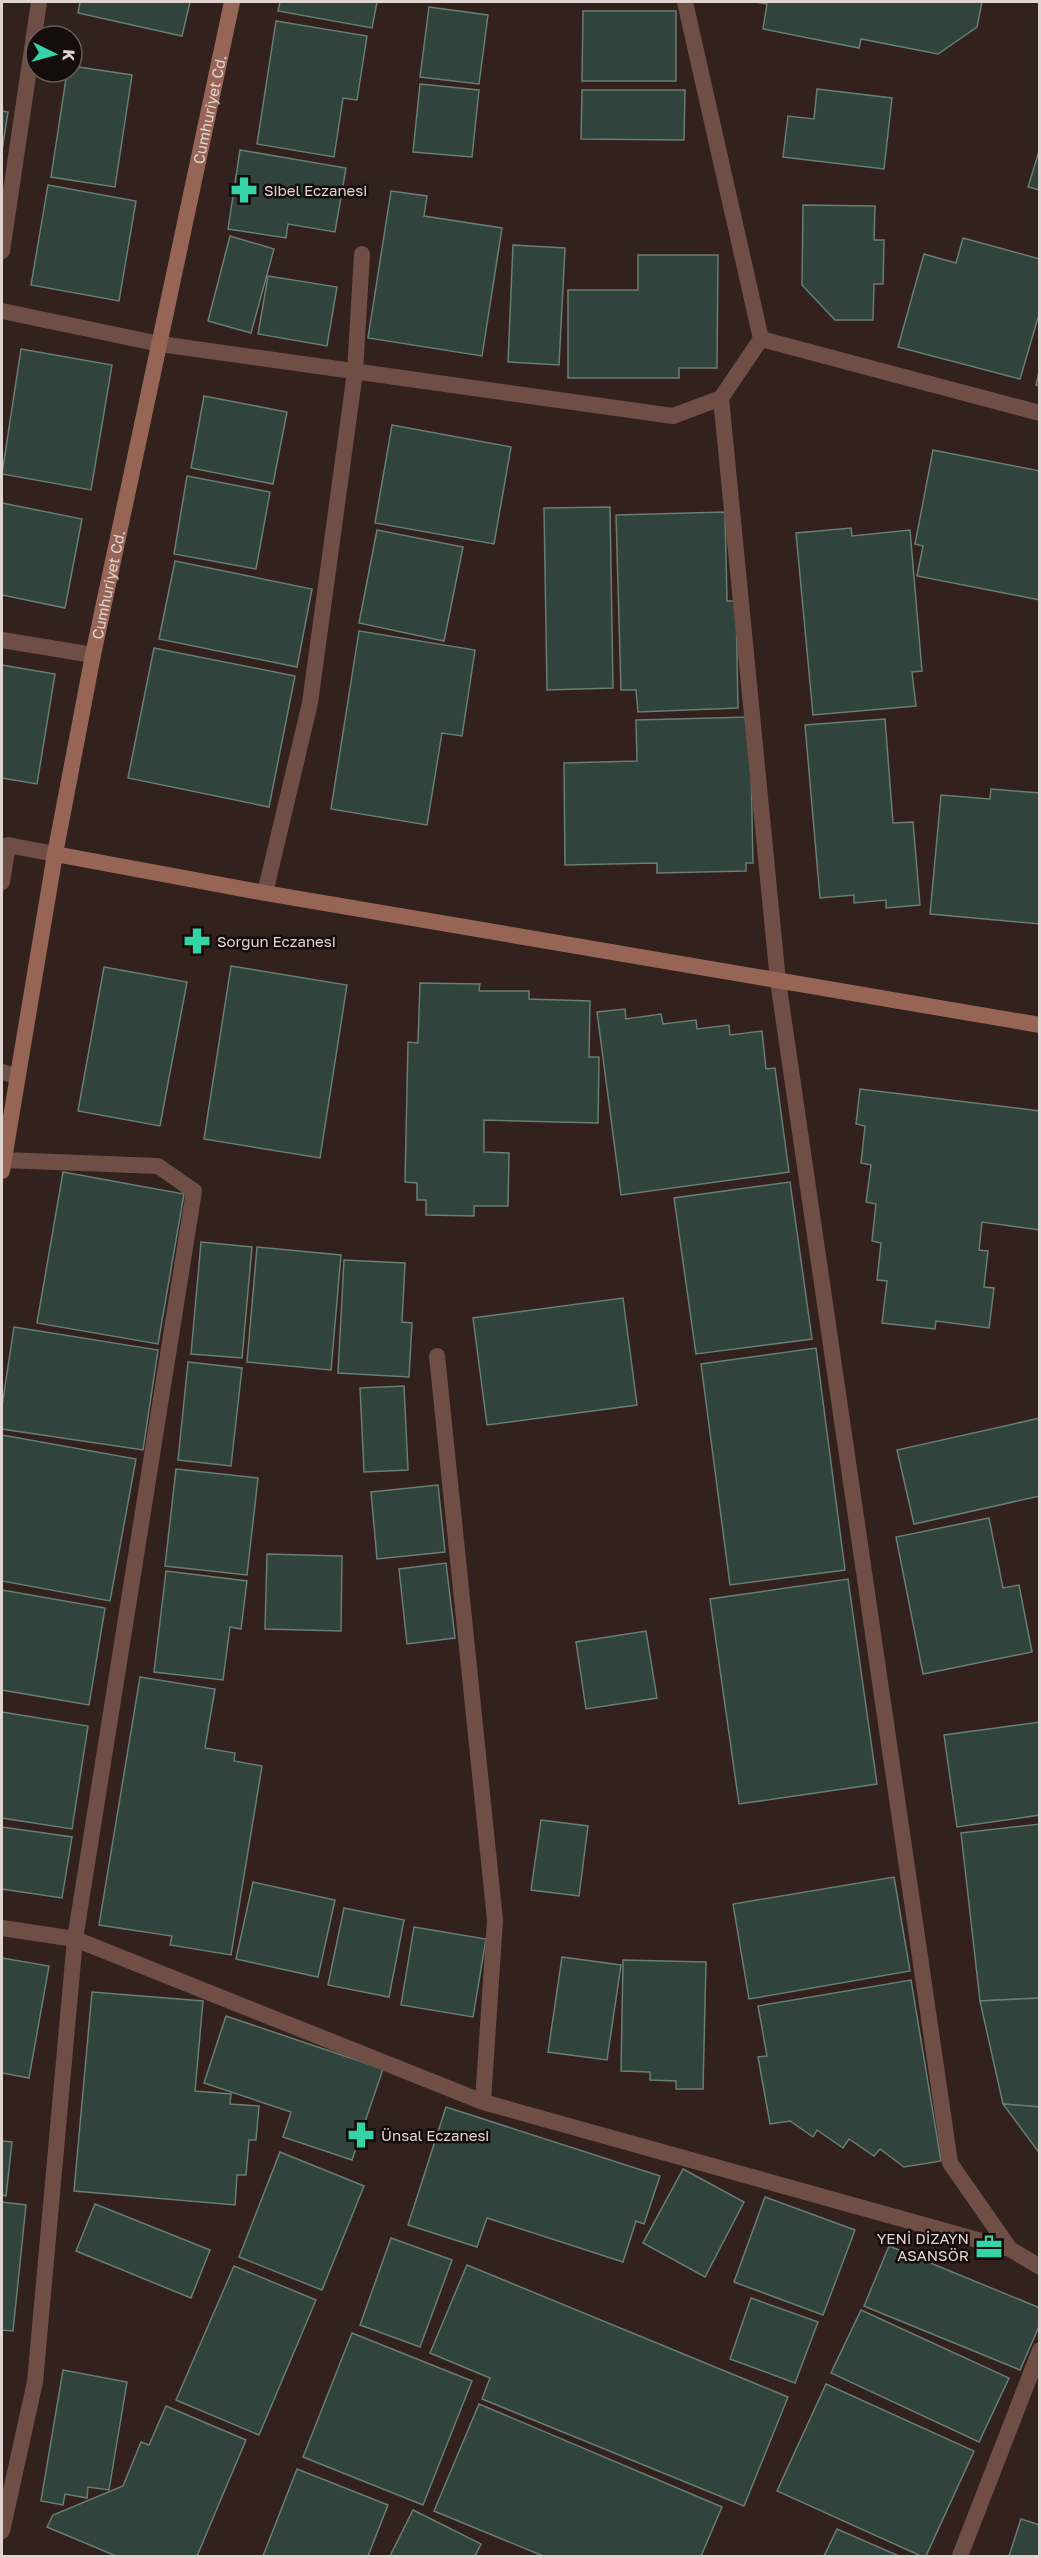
<svg xmlns="http://www.w3.org/2000/svg" width="1041" height="2558" font-family="'Golos Text',sans-serif">
	<style>
		.building { fill: #30433c; stroke: #687d74; stroke-width: 1.5 }
		.lines { fill: none; stroke-linecap: round; stroke-linejoin: round }
		.pedestrian { stroke: #6f4f45; stroke-width: 16 }
		.minor { stroke: #6f4f45; stroke-width: 16 }
		.secondary { stroke: #976555; stroke-width: 16 }
		.labels { text-anchor: middle; dominant-baseline: central; stroke-width: 5; stroke-linejoin: round; paint-order: stroke }
		.street-label { font-size: 15px; fill: #e0d4d1; stroke: #140d0b }
		.poi-label { font-size: 15px; fill: #e0d4d1; stroke: #140d0b; text-anchor: start }
	</style>
	<rect width="100%" height="100%" fill="#32211c"/>
	<g class="building">
		<path d="M80 2H190L182 36 78 13Z"/>
		<path d="M280 2H377L372 28 278 11Z"/>
		<path d="M756 2H982L977 27 938 54 861 39 859 48 763 29 767 4Z"/>
		<path d="M429 7 488 15 479 84 420 77Z"/>
		<path d="M583 11H676V81H582Z"/>
		<path d="M276 21 367 36 357 100 343 98 334 157 257 144Z"/>
		<path d="M72 66 132 75 115 187 51 177 67 72H72Z"/>
		<path d="M420 84 479 90 472 157 413 152Z"/>
		<path d="M817 89 892 98 884 169 783 157 788 116 814 119Z"/>
		<path d="M582 90H685L684 140 581 139Z"/>
		<path d="M2 111 8 112 2 151Z"/>
		<path d="M1040 148V190L1028 187Z"/>
		<path d="M240 150 346 168 335 232 288 224 286 238 228 229Z"/>
		<path d="M48 185 136 201 119 301 31 285Z"/>
		<path d="M391 191 427 196 424 216 502 228 482 356 368 338Z"/>
		<path d="M803 205 875 206 874 240H884L883 284H874L873 320H835L802 285Z"/>
		<path d="M230 236 274 249 251 333 208 321Z"/>
		<path d="M963 238 1040 259V311L1020 379 898 347 924 254 956 263Z"/>
		<path d="M513 245 565 248 559 365 508 362Z"/>
		<path d="M638 255H718L717 368H679V378H568V290H638Z"/>
		<path d="M268 276 337 287 327 346 258 334Z"/>
		<path d="M21 349 112 365 91 490 2 474Z"/>
		<path d="M1040 368V386L1036 385Z"/>
		<path d="M204 396 287 412 273 484 191 468Z"/>
		<path d="M392 425 511 447 494 544 375 523Z"/>
		<path d="M933 450 1040 471V600L917 576 923 546 915 544Z"/>
		<path d="M187 476 270 492 256 569 174 554Z"/>
		<path d="M2 503 82 519 65 608 2 595Z"/>
		<path d="M610 507 613 688 547 690 544 508Z"/>
		<path d="M725 512 727 601H736L738 708 638 712 636 690H621L616 515Z"/>
		<path d="M851 528 852 536 910 530 922 671 912 672 916 706 813 715 796 533Z"/>
		<path d="M377 530 463 547 444 641 359 623Z"/>
		<path d="M175 561 312 589 297 667 159 639Z"/>
		<path d="M359 631 475 650 462 736 442 733 427 825 331 809Z"/>
		<path d="M154 648 295 676 269 807 128 778Z"/>
		<path d="M2 665 55 674 37 784 2 778Z"/>
		<path d="M750 717 753 863H746V871L657 873V863L565 865 564 763 637 761 636 720Z"/>
		<path d="M885 719 893 823 913 822 920 905 886 908V900L854 903V895L820 898 805 725Z"/>
		<path d="M991 789 1040 793V924L930 914 941 795 990 799Z"/>
		<path d="M231 966 347 985 320 1158 204 1139Z"/>
		<path d="M104 967 187 982 160 1126 78 1111Z"/>
		<path d="M420 983 480 984 479 991H529V999L590 1001 589 1057H599L598 1123 484 1120V1152L509 1153 508 1206H474V1216L426 1215V1200H417V1183L405 1182 408 1042 418 1043Z"/>
		<path d="M625 1009 626 1019 661 1014 663 1024 696 1020 697 1029 729 1025 730 1035 762 1031 766 1069 775 1068 789 1172 621 1195 597 1012Z"/>
		<path d="M860 1089 1040 1111V1230L982 1222 979 1250 988 1251 984 1287 994 1288 989 1328 936 1321 935 1329 882 1323 887 1281 877 1280 881 1243 872 1241 876 1204 866 1202 871 1165 861 1163 865 1126 856 1124Z"/>
		<path d="M63 1172 184 1194 158 1344 37 1323Z"/>
		<path d="M790 1182 812 1339 696 1354 674 1198Z"/>
		<path d="M201 1242 252 1247 242 1358 191 1354Z"/>
		<path d="M257 1247 341 1255 331 1370 247 1362Z"/>
		<path d="M344 1260 405 1263 402 1322 412 1323 409 1377 338 1373Z"/>
		<path d="M623 1298 637 1405 487 1425 473 1318Z"/>
		<path d="M14 1327 158 1350 143 1450 2 1429V1406Z"/>
		<path d="M816 1348 845 1570 730 1585 701 1364Z"/>
		<path d="M188 1362 242 1368 231 1466 178 1460Z"/>
		<path d="M404 1386 408 1470 364 1472 360 1388Z"/>
		<path d="M1040 1418V1496L914 1524 897 1450Z"/>
		<path d="M2 1435 136 1459 110 1601 2 1581Z"/>
		<path d="M176 1469 258 1478 247 1575 165 1566Z"/>
		<path d="M438 1485 445 1552 377 1559 371 1492Z"/>
		<path d="M989 1518 1003 1588 1019 1585 1032 1652 923 1674 896 1537Z"/>
		<path d="M267 1554 342 1556 341 1631 265 1629Z"/>
		<path d="M446 1563 455 1638 407 1644 399 1569Z"/>
		<path d="M166 1571 247 1581 241 1629 230 1627 223 1680 154 1672Z"/>
		<path d="M848 1579 877 1784 739 1804 710 1599Z"/>
		<path d="M2 1590 105 1608 89 1705 2 1690Z"/>
		<path d="M646 1631 657 1698 586 1709 576 1642Z"/>
		<path d="M140 1677 215 1689 205 1748 235 1753 234 1761 262 1766 231 1955 170 1945 172 1936 99 1925Z"/>
		<path d="M2 1712 88 1726 72 1829 2 1818Z"/>
		<path d="M1040 1722V1815L957 1827 944 1735Z"/>
		<path d="M541 1820 588 1826 579 1896 531 1890Z"/>
		<path d="M1040 1824V1998L980 2001 961 1833Z"/>
		<path d="M2 1827 72 1837 62 1898 2 1889Z"/>
		<path d="M894 1877 910 1971 749 1999 733 1904Z"/>
		<path d="M253 1882 335 1900 318 1977 236 1959Z"/>
		<path d="M344 1908 404 1920 389 1997 328 1985Z"/>
		<path d="M414 1927 486 1939 473 2017 401 2005Z"/>
		<path d="M562 1957 621 1965 607 2060 548 2052Z"/>
		<path d="M2 1958 49 1966 29 2078 2 2073Z"/>
		<path d="M623 1960 706 1962 703 2089H676V2081L650 2080V2072L621 2071Z"/>
		<path d="M911 1980 941 2161 904 2167 880 2149 874 2156 849 2139 843 2148 817 2130 813 2137 790 2121 770 2124 758 2057 767 2056 758 2006Z"/>
		<path d="M92 1992 203 2001 195 2091 231 2094 230 2104 259 2106 256 2140H249L246 2175H237L235 2205 74 2191Z"/>
		<path d="M1040 1998V2107L1003 2104 980 2001Z"/>
		<path d="M226 2016 383 2069 352 2160 283 2137 291 2112 204 2083Z"/>
		<path d="M1003 2104 1040 2107V2154Z"/>
		<path d="M446 2107 660 2176 644 2224 636 2221 623 2262 487 2218 477 2247 408 2225Z"/>
		<path d="M2 2141 12 2142 6 2196 2 2195Z"/>
		<path d="M280 2152 364 2186 322 2290 239 2257Z"/>
		<path d="M683 2169 744 2202 705 2277 643 2243Z"/>
		<path d="M765 2197 855 2230 823 2315 734 2282Z"/>
		<path d="M2 2202 26 2205 13 2331 2 2330Z"/>
		<path d="M95 2204 210 2250 191 2298 76 2251Z"/>
		<path d="M391 2238 452 2260 420 2347 360 2325Z"/>
		<path d="M889 2246 1040 2308V2324L1020 2370 864 2306Z"/>
		<path d="M467 2265 788 2397 744 2506 482 2399 490 2378 430 2353Z"/>
		<path d="M234 2266 316 2300 259 2435 176 2400Z"/>
		<path d="M751 2298 818 2322 795 2383 730 2359Z"/>
		<path d="M861 2310 1009 2378 979 2442 831 2373Z"/>
		<path d="M352 2333 472 2381 423 2505 303 2457Z"/>
		<path d="M63 2370 127 2382 109 2490 88 2487 87 2498 65 2494 63 2505 41 2501Z"/>
		<path d="M826 2384 974 2451 926 2556H921L777 2491Z"/>
		<path d="M479 2404 722 2507 701 2556H543L434 2511Z"/>
		<path d="M166 2406 246 2440 197 2556H116L47 2527 53 2515 123 2486 141 2442 149 2445Z"/>
		<path d="M297 2469 388 2505 368 2556H263Z"/>
		<path d="M413 2510 481 2544 475 2556H390Z"/>
		<path d="M1021 2519 1040 2525V2556H1009Z"/>
		<path d="M837 2529 899 2556H824Z"/>
	</g>
	<g class="lines">
		<path class="pedestrian" d="M2 882 8 845 55 854"/>
		<g class="minor">
			<path d="M2 251 39 2"/>
			<path d="M2 311 160 344 673 416 721 398 761 339 685 2"/>
			<path d="M761 339 1040 413"/>
			<path d="M721 398 778 981 950 2163 1010 2249"/>
			<path d="M2 640 93 655"/>
			<path d="M265 893 310 703 355 372 362 254"/>
			<path d="M2 1072 17 1076"/>
			<path d="M437 1356 495 1920 483 2102"/>
			<path d="M2 1928 75 1939 483 2102 1010 2249 1040 2267"/>
			<path d="M2 2531 35 2382 75 1939 194 1191 158 1166 3 1160"/>
			<path d="M960 2556 1040 2350"/>
		</g>
		<g class="secondary">
			<path d="M55 854 265 893 1040 1025"/>
			<path id="s1" d="M2 1171 55 854 93 655 232 2"/>
		</g>
	</g>
	<defs>
		<g id="pharmacy-bare" transform="scale(2.07)"><path d="M-2-6h4v4h4v4h-4v4h-4v-4h-4v-4h4Z" fill="#35d4a7" stroke="#140d0b" stroke-width="2.5" paint-order="stroke"/></g>
		<g id="office-bare" transform="scale(2.07)"><path d="M-6-3h4V-5.5h4V-3h4V5H-6ZM-1-4.5V-3h2v-1.5ZM-6 0V1H6V0Z" fill="#35d4a7" stroke="#140d0b" stroke-width="2.5" paint-order="stroke"/></g>
	</defs>
	<g fill-rule="evenodd">
		<use href="#pharmacy-bare" x="244" y="190"/>
		<use href="#pharmacy-bare" x="197" y="941"/>
		<use href="#pharmacy-bare" x="361" y="2135"/>
		<use href="#office-bare" x="989" y="2247"/>
	</g>
	<g class="labels">
		<g class="street-label">
			<text stroke="none"><textPath href="#s1" startOffset="1082">Cumhuriyet Cd.</textPath></text>
			<text stroke="none"><textPath href="#s1" startOffset="596">Cumhuriyet Cd.</textPath></text>
		</g>
		<g class="poi-label">
			<text x="264" y="190">Sibel Eczanesi</text>
			<text x="217" y="941">Sorgun Eczanesi</text>
			<text x="381" y="2135">Ünsal Eczanesi</text>
			<text x="969" y="2238" text-anchor="end">YENİ DİZAYN<tspan x="969" dy="17">ASANSÖR</tspan></text>
		</g>
	</g>
	<rect width="1041" height="2558" fill="none" stroke="#e0d4d1" stroke-width="6"/>
	<g transform="translate(54 54) rotate(95)"><circle r="28" fill="#140d0b" stroke="#665d5a" stroke-width="1.5"/>
	<path d="M0-4.5L10 22L0 15L-10 22Z" fill="#35d4a7"/>
	<text y="-9" font-size="16" font-weight="bold" text-anchor="middle" fill="#e0d4d1">K</text>
	</g>
</svg>
